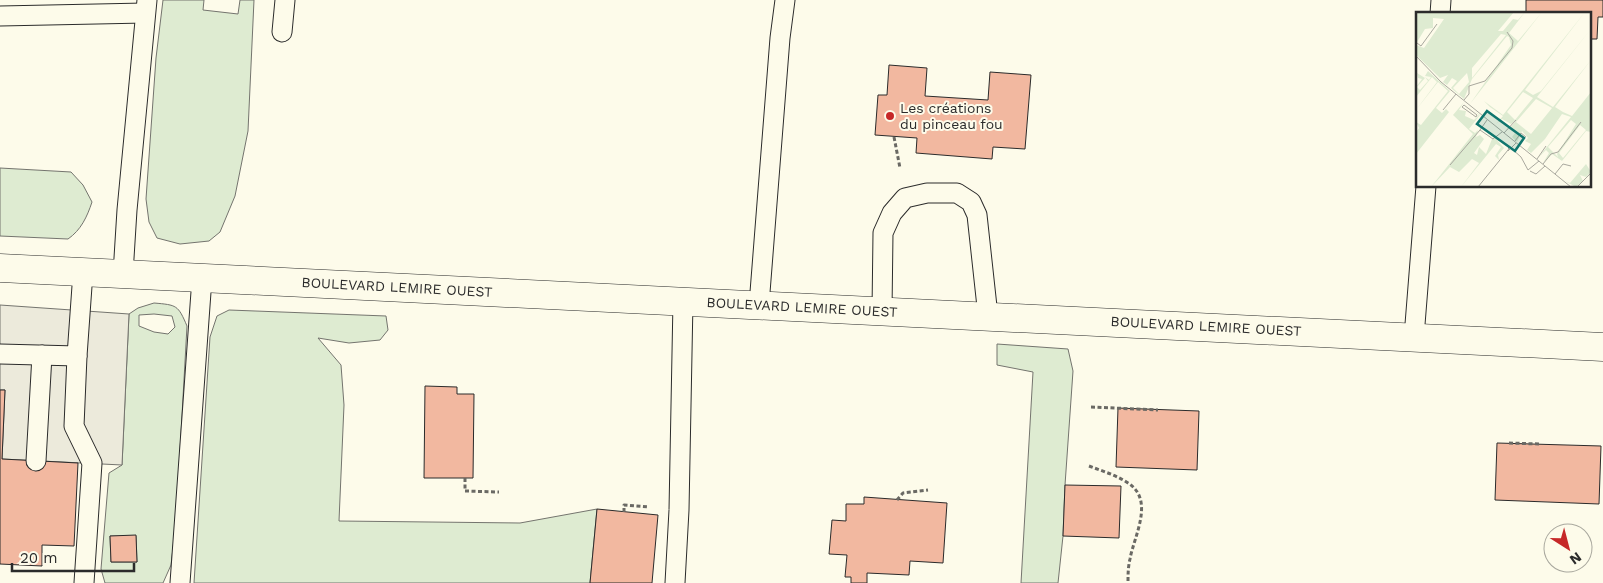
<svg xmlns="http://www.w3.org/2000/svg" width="1603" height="583" font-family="'Work Sans',sans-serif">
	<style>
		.green { fill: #deebd1; stroke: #74746e; fill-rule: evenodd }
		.parking { fill: #eceadb; stroke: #74746e }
		.building { fill: #f2b8a0; stroke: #2b2b2b }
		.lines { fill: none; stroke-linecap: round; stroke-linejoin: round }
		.service-casing { stroke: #2b2b2b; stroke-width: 21 }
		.primary-casing { stroke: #2b2b2b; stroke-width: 29 }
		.path { stroke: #6a6964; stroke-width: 3; stroke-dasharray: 4 2.5; stroke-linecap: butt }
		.service { stroke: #fdfbea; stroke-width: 19 }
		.primary { stroke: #fdfbea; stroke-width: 28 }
		.poi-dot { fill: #c62828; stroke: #fdfbea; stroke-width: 2 }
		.labels { text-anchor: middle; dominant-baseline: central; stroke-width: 4; stroke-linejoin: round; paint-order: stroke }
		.poi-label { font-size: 14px; fill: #2b2b2b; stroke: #fdfbea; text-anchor: start }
		.street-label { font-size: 14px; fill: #2b2b2b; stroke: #fdfbea }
		.inset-road { fill: none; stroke: #a9a89e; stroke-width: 1 }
		.view { fill: #0f766e; fill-opacity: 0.15; stroke: #0f766e; stroke-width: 2.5 }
		.inset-edge { fill: none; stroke: #2b2b2b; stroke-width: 2.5 }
	</style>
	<rect width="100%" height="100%" fill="#fdfbea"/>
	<g class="green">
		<path d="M163 0H204L203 10 238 14 240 0H254L248 131 235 196 220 232 209 241 180 244 157 238 149 222 146 199 156 58Z"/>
		<path d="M0 168 71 172 83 185 92 202C87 217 81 230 68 239L0 236Z"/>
		<path d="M154 303C177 305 178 305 187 326L176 523 171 565 163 583H105L101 569 109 473 122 465 129 314 138 308ZM154 314 172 316 175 327 168 334 154 332 139 326V315ZM110 536H136L137 562H111Z"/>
		<path d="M229 310 386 316 388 330 380 340 349 343 318 338 341 365 344 405 339 521 520 523 597 509 590 583H194L210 337 217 316Z"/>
		<path d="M997 344 1068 349 1073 371 1065 485 1063 536 1058 583H1021L1033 372 997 365Z"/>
	</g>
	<path class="parking" d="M0 305 129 314 122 465 2 459 5 390H0Z"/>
	<g class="building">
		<path d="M1526 0H1603V17H1598L1597 39H1589V14H1526Z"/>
		<path d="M889 65 927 68 925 96 988 100 990 72 1031 75 1025 149 993 147 992 159 916 153 917 138 875 135 878 95H887Z"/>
		<path d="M425 386 457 387V394H474L473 478H424Z"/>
		<path d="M0 390H5L2 459 78 463 74 546 42 545V566L0 564Z"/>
		<path d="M1118 408 1199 411 1197 470 1116 467Z"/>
		<path d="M1497 443 1601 446 1599 504 1495 500Z"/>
		<path d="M1065 485 1121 486 1119 538 1063 536Z"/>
		<path d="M864 497 947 503 943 563 910 561 909 575 867 573V583H851V577H845L847 555 829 554 832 520 846 521V504H864Z"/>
		<path d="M597 509 658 515 652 583H590Z"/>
		<path d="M136 535 137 562H111L110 536Z"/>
	</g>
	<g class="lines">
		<g class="service-casing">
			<g id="service">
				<path d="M1440 14 1441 0"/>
				<path d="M0 16 145 13"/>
				<path d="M282 32 285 0"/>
				<path d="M123 274 127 210 147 0"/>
				<path d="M759 305 780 38 785 0"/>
				<path d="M882 311 883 233 892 213 905 198 927 193H957L971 202 977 215 988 316"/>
				<path d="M1414 337 1426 186"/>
				<path d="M0 354 77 356 83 272"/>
				<path d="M77 356 74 426 92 463 84 583"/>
				<path d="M36 461 42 355"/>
				<path d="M180 583 202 278"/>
				<path d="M675 583 679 510 683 301"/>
			</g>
		</g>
		<g class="primary-casing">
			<path id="primary" d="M0 268 1603 347"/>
		</g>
		<g class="path">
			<path d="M894 137 900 168"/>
			<path d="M1091 407 1158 410"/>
			<path d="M1509 443 1539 444"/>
			<path d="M1089 466C1102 471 1116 475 1128 483 1155 500 1134 536 1130 559 1128 567 1128 575 1128 583"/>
			<path d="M465 478V491L499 492"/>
			<path d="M897 500 903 493 928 490"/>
			<path d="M624 512V505L649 507"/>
		</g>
		<use href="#service" class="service"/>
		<use href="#primary" class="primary"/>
	</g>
	<circle class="poi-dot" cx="890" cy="116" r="5"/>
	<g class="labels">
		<g class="poi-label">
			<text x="900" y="108">Les créations<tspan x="900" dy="16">du pinceau fou</tspan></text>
		</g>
		<g class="street-label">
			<text transform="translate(397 287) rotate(3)">BOULEVARD LEMIRE OUEST</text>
			<text transform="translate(802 307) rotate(3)">BOULEVARD LEMIRE OUEST</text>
			<text transform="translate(1206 326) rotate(3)">BOULEVARD LEMIRE OUEST</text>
		</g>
	</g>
	<g transform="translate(1416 12)">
		<rect width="175" height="175" fill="#fdfbea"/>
		<path d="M0 0H98L82 19H87L97 7 102 8 109 0 93 21 102 29 126 0 54 92 95 33 93 25 91 24 56 67 48 87 35 76 41 69 36 66 31 73 27 70 32 63 24 66 0 43V33L8 36 28 7 17 6V16L9 17 1 30ZM85 22 90 23 56 66V56ZM51 61 53 70 43 82 37 76ZM169 0 109 78 117 83 125 79 175 17 121 85 137 95 175 48 139 95 147 100 175 64 147 100 156 104 175 80V120L170 119 146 149 136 142 127 151 133 141 130 138 122 146 155 105 146 102 129 127 115 141 111 138 115 132 109 129 112 126 106 119 101 130 96 125 99 121 93 117 100 109 95 112 86 107 80 112 87 104 74 95 68 89 87 103ZM107 80 117 86 99 108 91 100ZM120 87 136 96 115 122 100 110ZM155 108 160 112 141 142 142 145 132 135ZM164 113 170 118 147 146 143 141ZM12 59 34 79 20 96 26 101 30 97 33 100 0 142V120L3 116 0 110 5 113 32 79 22 70 0 98 21 70 16 65 0 85V75L6 67 2 66 1 61 9 66 1 75 4 78 12 69 9 65 13 68 15 65 9 64ZM48 90 43 98 50 99 49 104 58 108 63 103 58 99 64 103 53 117 59 121 62 118 60 125 64 123 68 127 58 141 61 143 63 135 70 142 76 127H80L88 136 82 143 83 148 79 144 85 135 80 132 45 175 63 151 56 147 43 160 34 155 15 175 57 122 37 103ZM170 152 175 160 170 165 164 163 167 169 160 175 149 169 154 171Z" fill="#deebd1" fill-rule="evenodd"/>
		<path class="inset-road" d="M1 31 5 34 21 12M0 44 25 70 155 175M48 88 53 82V74L69 69 96 36 97 29 91 20M48 93 61 103 60 105 46 95ZM27 98 40 82M71 108 64 118 77 127 86 120M88 121 100 108M99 129 105 121 110 125M93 134 92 139 100 131M95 136 105 145 112 158 123 149M121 147 130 134M127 152 135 142 142 140 165 110M34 153 64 118M114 159 120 162 129 154M139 162 147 152 155 154M62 175 92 138M161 175 175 161"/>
		<path class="view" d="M71 99 108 126 99 139 61 112Z"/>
		<rect width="175" height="175" class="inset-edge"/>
	</g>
	<g transform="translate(1568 548) rotate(144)"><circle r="24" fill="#fdfbea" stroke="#a9a89e"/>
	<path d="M0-4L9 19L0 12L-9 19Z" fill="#c62828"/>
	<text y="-8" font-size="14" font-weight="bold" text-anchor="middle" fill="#2b2b2b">N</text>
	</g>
	<path d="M12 563v8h122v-8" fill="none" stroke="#2b2b2b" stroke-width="2.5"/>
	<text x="20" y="563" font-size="15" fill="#2b2b2b" stroke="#fdfbea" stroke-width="4" paint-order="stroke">20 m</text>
</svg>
